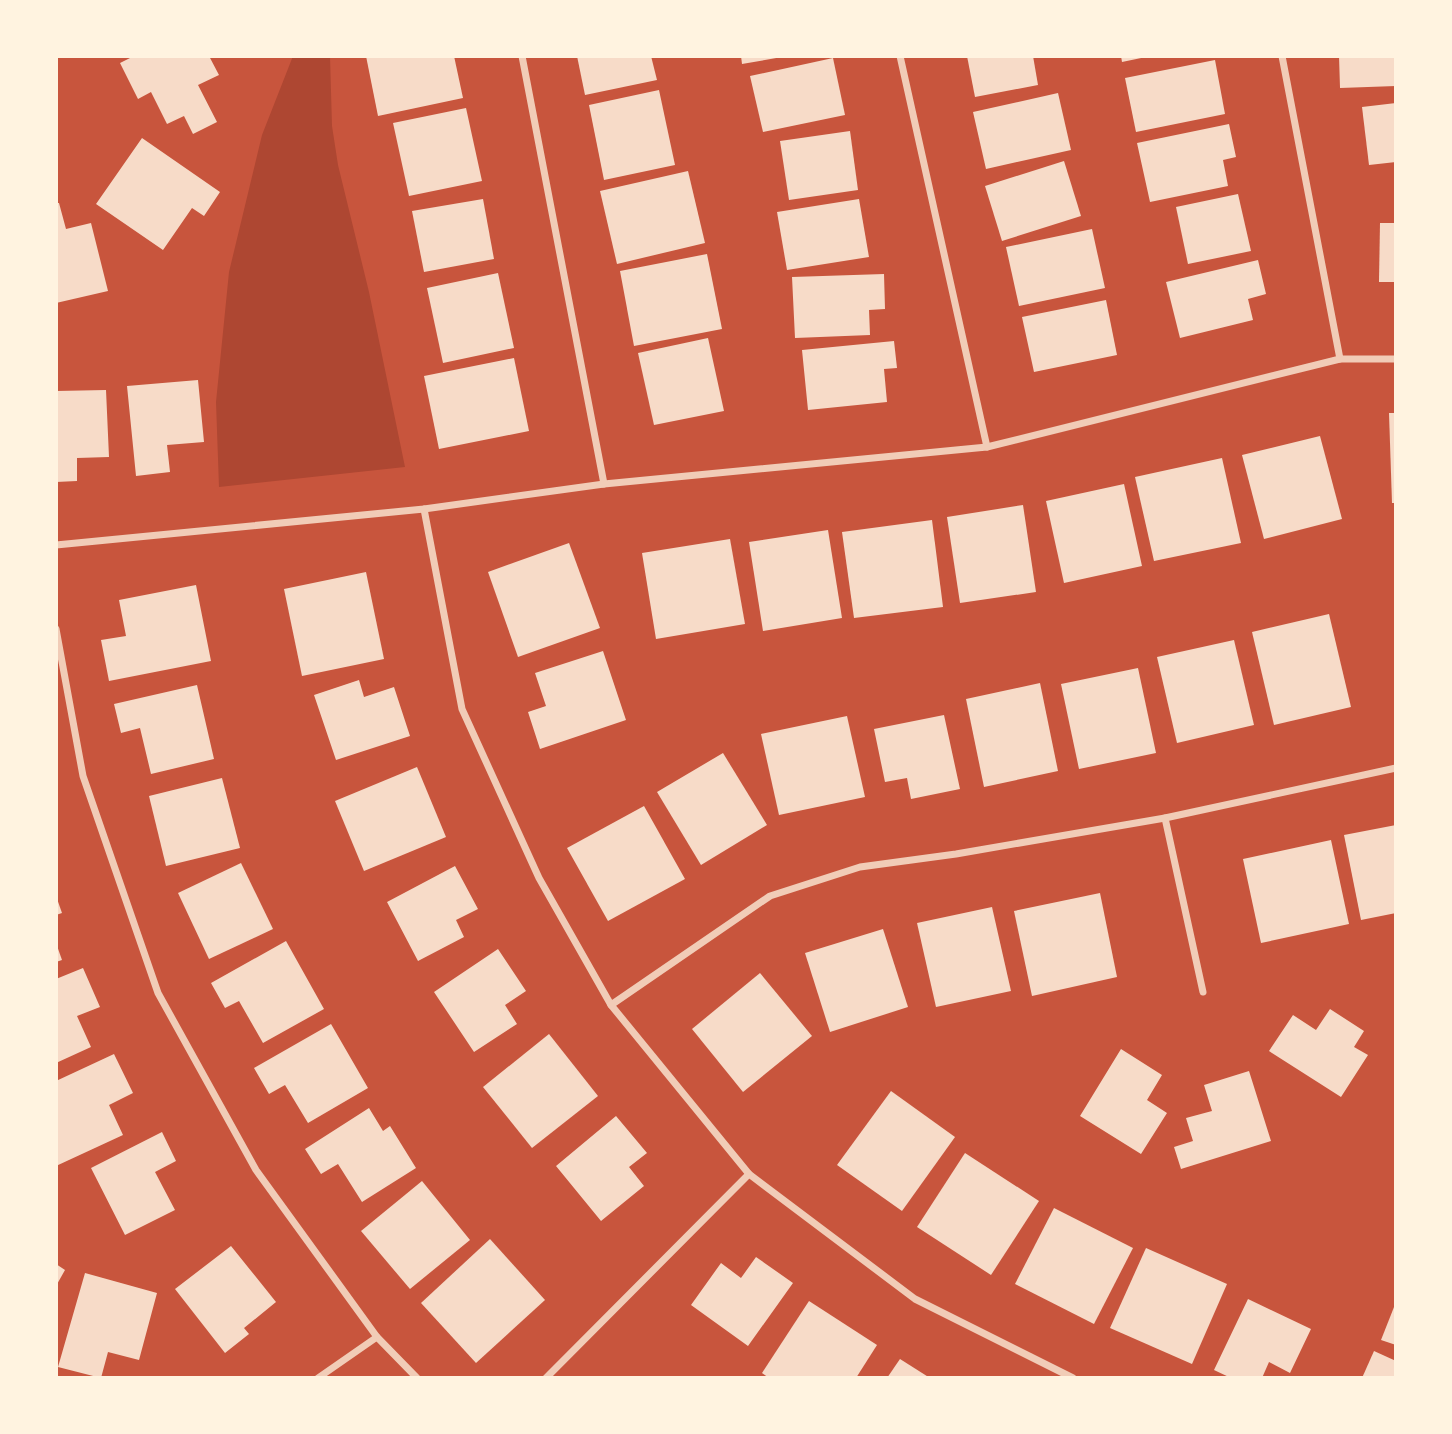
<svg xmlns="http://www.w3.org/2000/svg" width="1452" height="1434" font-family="'DejaVu Sans',sans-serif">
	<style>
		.green { fill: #ae4732 }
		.building { fill: #f7dbc8 }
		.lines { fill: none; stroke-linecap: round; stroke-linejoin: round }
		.minor { stroke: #f1ccb7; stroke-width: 7 }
	</style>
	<rect width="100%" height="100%" fill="#c8553d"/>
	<path class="green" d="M293 56H330L332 126 338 165 369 292 405 467 219 487 216 402 229 272 262 135Z"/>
	<g class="building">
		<path d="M134 56H209L219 75 198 85 217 122 193 134 184 116 167 124 151 92 138 99 120 63Z"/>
		<path d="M366 56H454L463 98 378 116Z"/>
		<path d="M577 56H651L657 80 585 95Z"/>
		<path d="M741 56H782V57L742 64Z"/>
		<path d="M967 56H1033L1038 85 975 97Z"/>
		<path d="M1121 56H1146V57L1122 62Z"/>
		<path d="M1339 56H1396V86L1340 88Z"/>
		<path d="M833 58 845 115 763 132 750 76Z"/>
		<path d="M1215 60 1225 114 1136 132 1125 78Z"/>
		<path d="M659 90 675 165 604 180 589 105Z"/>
		<path d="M1058 93 1071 150 986 169 973 112Z"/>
		<path d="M1396 103V162L1369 165 1362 107Z"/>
		<path d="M466 108 482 181 409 196 393 123Z"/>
		<path d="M1229 124 1236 157 1223 160 1228 186 1150 202 1137 143Z"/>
		<path d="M850 131 858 190 789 200 780 141Z"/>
		<path d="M142 138 220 192 204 216 192 208 163 250 96 204Z"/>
		<path d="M1064 161 1081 216 1002 241 985 186Z"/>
		<path d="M688 171 705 243 617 264 600 191Z"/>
		<path d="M1238 194 1251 251 1188 264 1176 207Z"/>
		<path d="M483 199 494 259 424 272 412 211Z"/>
		<path d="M859 199 869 257 787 270 777 212Z"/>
		<path d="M56 203H59L66 229 91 223 108 291 56 303Z"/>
		<path d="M1380 223H1396V282H1379Z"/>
		<path d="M1092 229 1105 288 1019 306 1006 247Z"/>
		<path d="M707 254 722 329 634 346 620 271Z"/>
		<path d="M1258 260 1266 294 1248 299 1253 320 1180 338 1166 282Z"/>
		<path d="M498 273 514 348 443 363 427 288Z"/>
		<path d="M884 274 885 309 869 310 870 335 795 338 792 277Z"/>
		<path d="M1106 300 1117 355 1034 372 1022 317Z"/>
		<path d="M708 338 724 411 654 425 638 353Z"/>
		<path d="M894 341 897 368 884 369 887 402 808 410 802 350Z"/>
		<path d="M514 358 529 431 439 449 424 376Z"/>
		<path d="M198 380 204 442 167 445 170 472 136 476 127 386Z"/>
		<path d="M106 390 109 457 77 458V481L56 482V391Z"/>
		<path d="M1389 413H1396V503H1392Z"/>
		<path d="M1320 436 1342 519 1264 539 1242 455Z"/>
		<path d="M1222 458 1241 543 1154 561 1135 477Z"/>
		<path d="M1124 484 1142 566 1064 583 1046 501Z"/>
		<path d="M1023 505 1036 592 960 603 947 517Z"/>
		<path d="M932 520 943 607 854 618 842 532Z"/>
		<path d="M828 530 842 618 763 631 749 542Z"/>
		<path d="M730 539 745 624 656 639 642 553Z"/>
		<path d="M569 543 600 628 518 657 488 572Z"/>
		<path d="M366 572 384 659 302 676 284 589Z"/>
		<path d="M196 585 211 661 109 681 101 640 126 636 119 600Z"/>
		<path d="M1329 614 1351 707 1274 725 1252 632Z"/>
		<path d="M1234 640 1254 725 1177 743 1157 657Z"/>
		<path d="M603 651 626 720 540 749 528 712 546 706 535 673Z"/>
		<path d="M1138 668 1156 753 1079 769 1061 684Z"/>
		<path d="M359 680 364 697 394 687 410 736 336 760 314 695Z"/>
		<path d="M1040 683 1058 771 984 787 966 699Z"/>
		<path d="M197 685 214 759 151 774 140 728 121 733 114 704Z"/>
		<path d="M944 715 960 789 911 799 907 778 885 782 874 729Z"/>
		<path d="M847 716 865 797 779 815 761 734Z"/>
		<path d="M723 753 767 825 701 865 657 792Z"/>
		<path d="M417 767 446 837 364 871 335 801Z"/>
		<path d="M222 778 240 848 166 866 149 796Z"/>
		<path d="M644 806 685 879 608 921 567 848Z"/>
		<path d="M1396 825V913L1361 920 1344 835Z"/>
		<path d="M1331 840 1349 924 1261 943 1243 859Z"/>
		<path d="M241 863 273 929 209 959 178 893Z"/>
		<path d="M455 866 478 909 456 920 464 937 418 961 387 902Z"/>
		<path d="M1100 893 1117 977 1032 996 1014 911Z"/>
		<path d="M56 896 62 913 56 915Z"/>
		<path d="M992 907 1011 991 936 1007 917 923Z"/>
		<path d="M883 929 908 1007 830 1032 805 953Z"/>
		<path d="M286 941 324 1009 263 1043 239 1001 225 1008 211 983Z"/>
		<path d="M56 943 62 960 56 962Z"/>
		<path d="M498 949 526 991 505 1005 517 1024 474 1052 434 992Z"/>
		<path d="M83 968 100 1007 77 1016 91 1047 56 1063V979Z"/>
		<path d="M760 973 812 1036 743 1092 692 1029Z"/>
		<path d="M1330 1009 1364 1031 1354 1047 1368 1055 1341 1097 1269 1051 1293 1015 1316 1030Z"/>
		<path d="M331 1024 368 1088 308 1123 285 1085 269 1094 254 1068Z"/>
		<path d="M549 1034 598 1096 532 1148 483 1087Z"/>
		<path d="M1121 1049 1162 1075 1147 1100 1167 1113 1141 1154 1080 1116Z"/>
		<path d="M114 1054 133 1093 109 1105 123 1135 56 1166V1081Z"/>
		<path d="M1249 1071 1271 1141 1181 1169 1174 1147 1193 1141 1186 1118 1212 1111 1204 1085Z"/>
		<path d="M891 1091 955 1137 902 1211 837 1165Z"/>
		<path d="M369 1108 383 1131 390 1126 416 1168 362 1202 338 1164 321 1174 305 1149Z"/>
		<path d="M616 1116 647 1153 629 1167 644 1186 601 1221 556 1166Z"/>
		<path d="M162 1132 176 1161 155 1172 175 1210 125 1235 91 1168Z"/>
		<path d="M965 1153 1039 1201 991 1275 917 1227Z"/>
		<path d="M422 1181 470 1240 410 1289 361 1231Z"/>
		<path d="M1054 1208 1133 1248 1094 1324 1015 1284Z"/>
		<path d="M490 1239 545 1300 476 1363 421 1303Z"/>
		<path d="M231 1246 276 1302 244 1328 249 1334 225 1353 175 1289Z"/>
		<path d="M1146 1248 1227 1284 1192 1364 1110 1328Z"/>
		<path d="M756 1257 793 1283 748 1346 691 1305 721 1263 741 1278Z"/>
		<path d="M56 1264 65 1270 56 1286Z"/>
		<path d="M85 1273 157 1293 139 1360 108 1352 101 1378 58 1367Z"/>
		<path d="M1248 1299 1311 1329 1290 1373 1269 1362 1262 1378H1231L1214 1370Z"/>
		<path d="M809 1301 877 1345 856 1378H769L762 1373Z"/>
		<path d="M1396 1302V1345L1381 1340Z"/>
		<path d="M1374 1351 1396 1361V1378H1362Z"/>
		<path d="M900 1359 930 1378H887Z"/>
	</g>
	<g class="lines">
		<g class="minor">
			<path d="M522 56 604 484"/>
			<path d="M900 56 987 447"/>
			<path d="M1282 56 1340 359"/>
			<path d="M424 509 462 709 539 878 611 1005 749 1174 915 1299 1073 1378"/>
			<path d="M56 545 424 509 604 484 987 447 1340 359H1396"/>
			<path d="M56 629 83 776 158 993 256 1170 377 1337 417 1378"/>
			<path d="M1165 818 1203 992"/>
			<path d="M611 1005 770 896 860 867 956 854 1165 818 1396 768"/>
			<path d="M318 1378 377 1337"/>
			<path d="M546 1378 749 1174"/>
		</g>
	</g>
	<rect width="1452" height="1434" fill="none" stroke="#fff3e0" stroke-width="116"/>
</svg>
